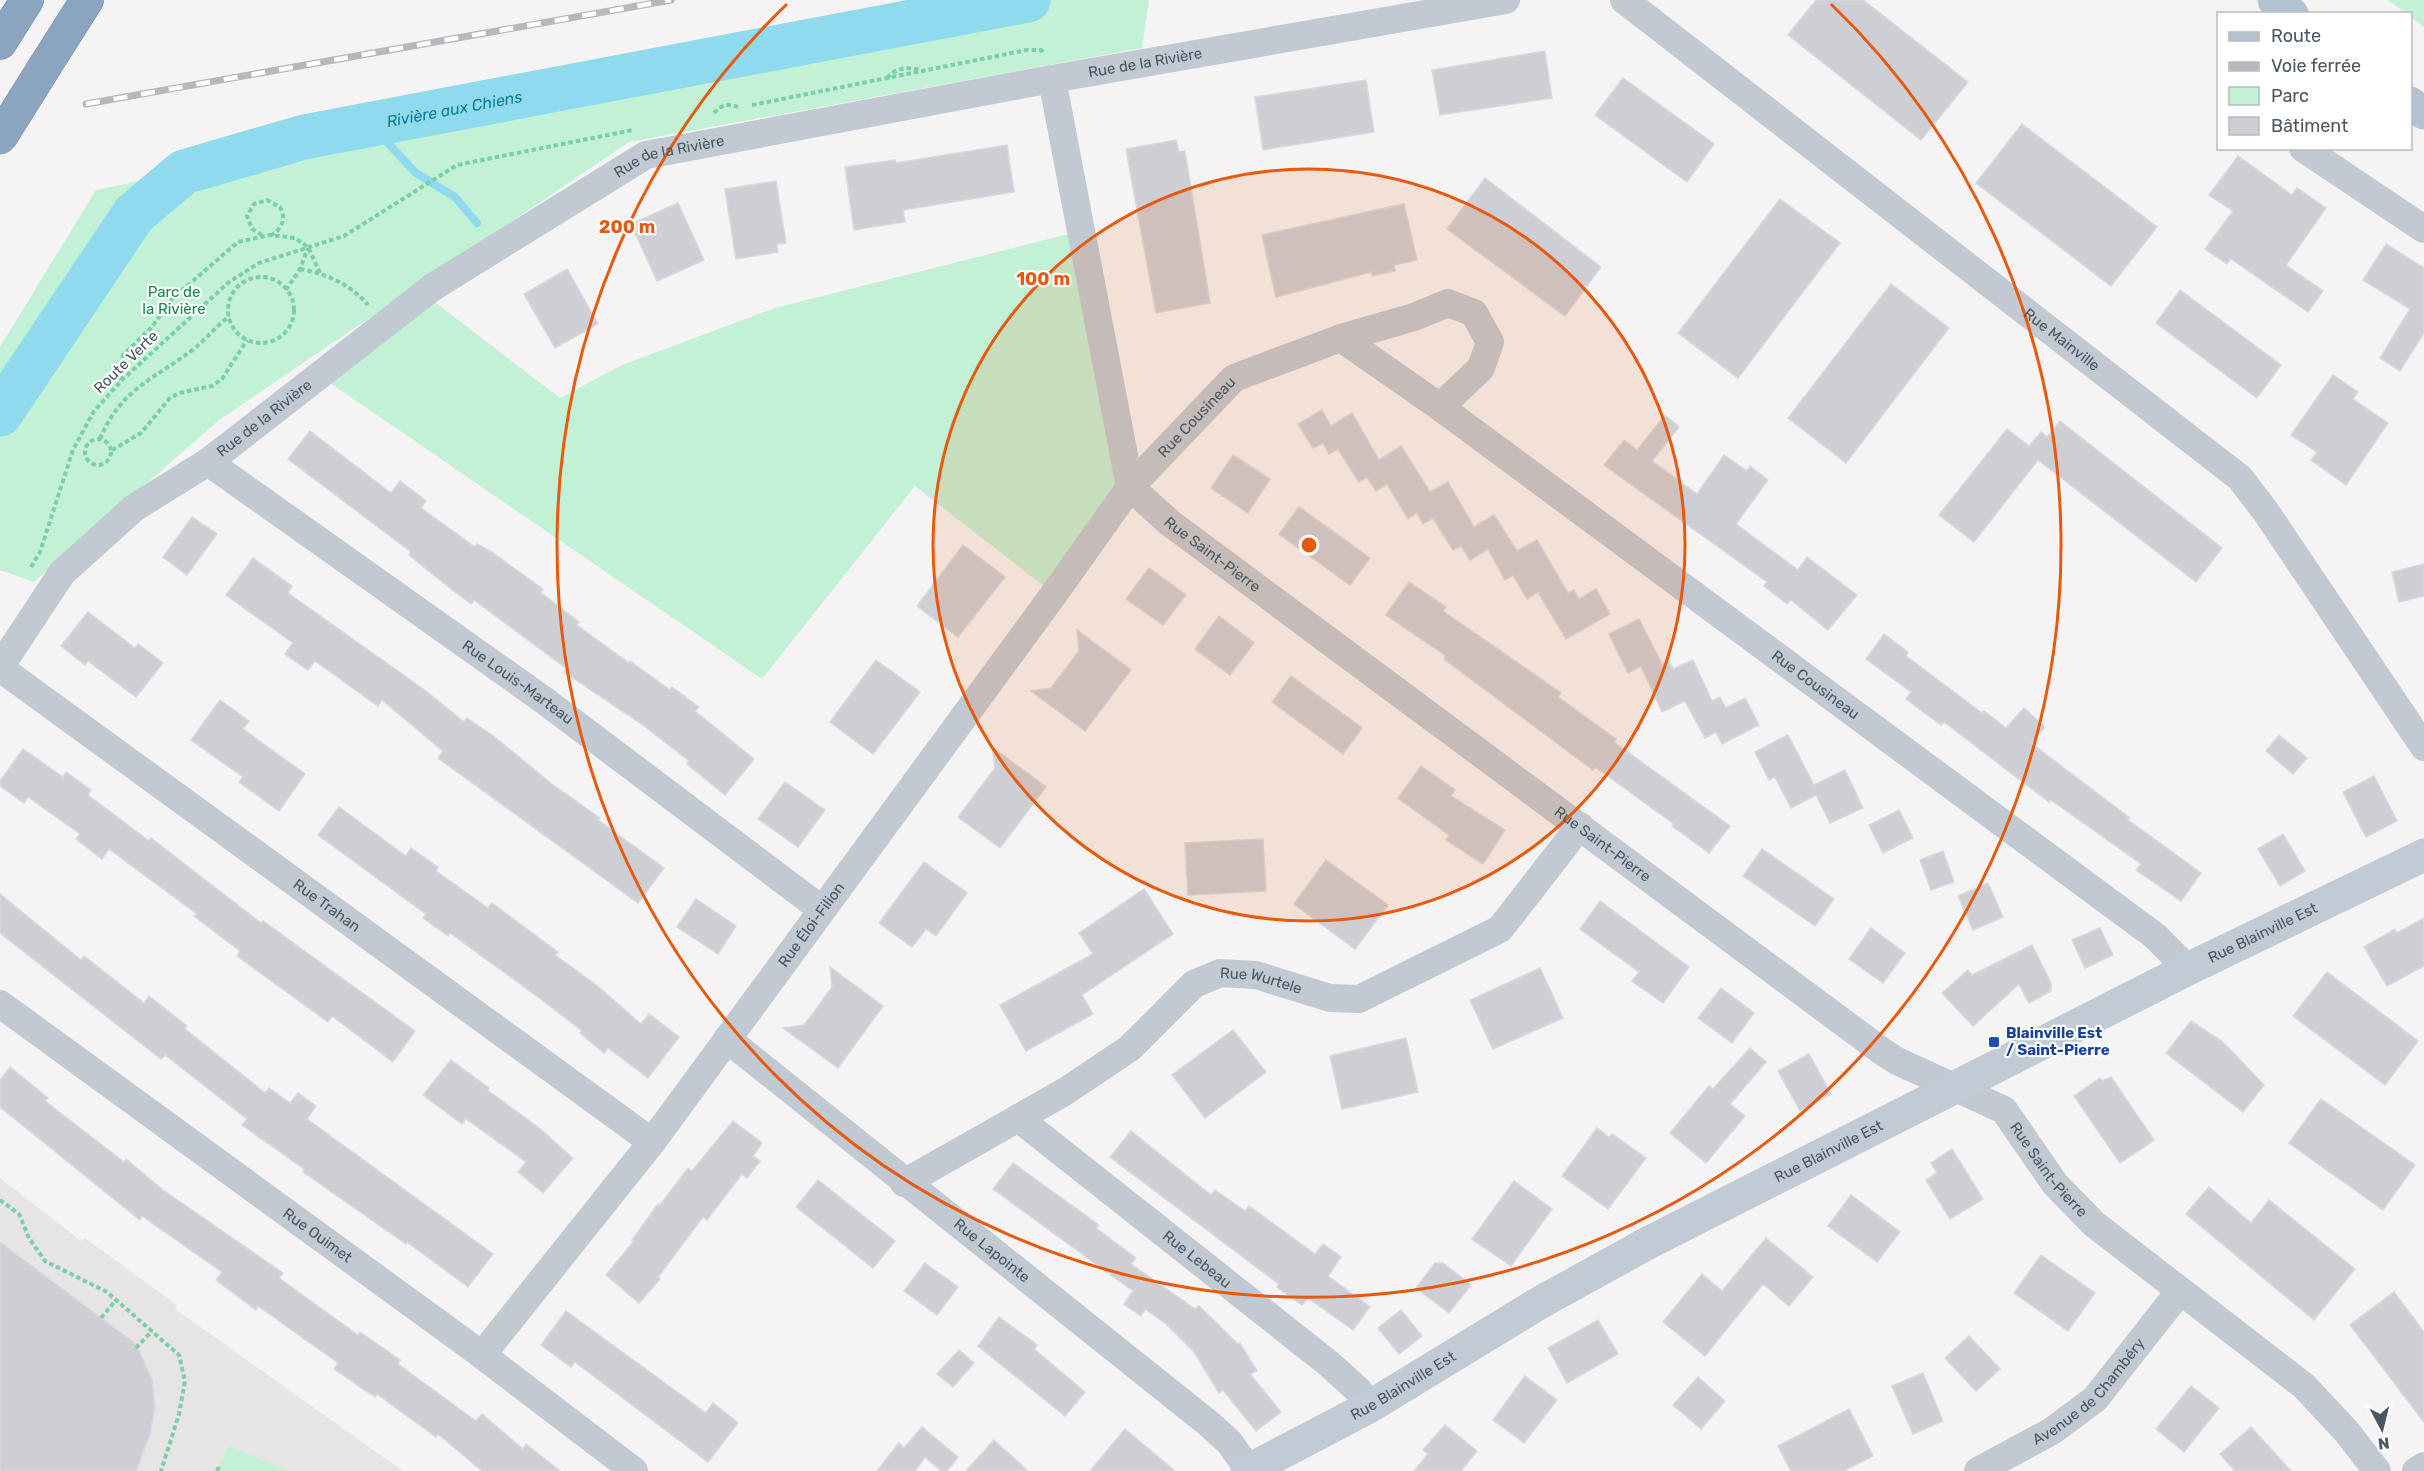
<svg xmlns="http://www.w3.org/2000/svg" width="2424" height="1471" font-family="Rubik,sans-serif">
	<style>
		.education { fill: #e6e4e5 }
		.green { fill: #c3f1d5 }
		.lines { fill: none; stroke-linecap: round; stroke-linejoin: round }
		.stream { stroke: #90daee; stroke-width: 8 }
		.river { stroke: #90daee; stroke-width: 45 }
		.building { fill: #cdcfd5; stroke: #d7d9de; stroke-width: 1.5 }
		.highway-casing { stroke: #7690ad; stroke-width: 34 }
		.path { stroke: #7ad0a6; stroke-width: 4; stroke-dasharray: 4.5 3; stroke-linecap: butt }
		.street { stroke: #c1cad2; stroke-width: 28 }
		.secondary { stroke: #c1cbd6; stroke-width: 33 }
		.primary { stroke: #b3c2d1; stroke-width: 33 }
		.highway { stroke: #8ba5c1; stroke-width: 33 }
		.rail-casing { stroke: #b5b8bd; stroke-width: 7 }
		.rail { stroke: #fff; stroke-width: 4.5; stroke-dasharray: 14; stroke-linecap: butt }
		.highway-bridge-casing { stroke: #7690ad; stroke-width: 34; stroke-linecap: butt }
		.highway-bridge { stroke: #8ba5c1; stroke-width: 33 }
		.ring { fill: none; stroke: #e8590c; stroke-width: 3 }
		.transit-dot { fill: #1a4fb4; stroke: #fff; stroke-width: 2 }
		.labels { text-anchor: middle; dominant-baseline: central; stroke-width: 4.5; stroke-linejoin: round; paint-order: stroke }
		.street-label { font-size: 15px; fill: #4a5661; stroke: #fff }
		.park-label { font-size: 15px; fill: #17864f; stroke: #fff }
		.transit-label { font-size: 15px; font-weight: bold; fill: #164399; stroke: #fff; text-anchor: start }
		.water-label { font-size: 16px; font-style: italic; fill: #0c7c9b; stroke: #fff }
		.centre { fill: #e8590c; stroke: #fff; stroke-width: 3 }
		.ring-label { font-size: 18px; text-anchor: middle; font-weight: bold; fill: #e8590c; stroke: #fff; stroke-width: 4.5; stroke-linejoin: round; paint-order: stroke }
	</style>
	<rect width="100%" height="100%" fill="#f5f3f3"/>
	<path class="education" d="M0 1178 81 1241 85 1238 177 1305 175 1309 403 1471H0Z"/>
	<g class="green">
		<path d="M1027 0H1149L1142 48 629 142 219 420 34 582 0 570V347L96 190Z"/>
		<path d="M2388 0H2424V27L2411 17 2410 14 2406 13Z"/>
		<path d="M1081 231 1130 487 1054 594 915 486 762 679 314 372 419 290 560 398 622 365 775 308Z"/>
		<path d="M228 1446 289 1471H217Z"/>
	</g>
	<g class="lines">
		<path class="stream" d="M371 125 416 173 455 197 477 223"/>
		<path class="river" id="s1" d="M0 414 134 214 184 172 304 137 1028 0"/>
	</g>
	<g class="building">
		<path d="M1816 0H1863L1968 82 1921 140 1788 35Z"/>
		<path d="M1545 51 1552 98 1440 115 1432 70Z"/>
		<path d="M1623 78 1714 144 1687 182 1595 115Z"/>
		<path d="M1366 80 1374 132 1263 150 1255 97Z"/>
		<path d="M2022 124 2157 227 2111 286 1976 183Z"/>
		<path d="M1176 140 1179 152 1185 151 1210 303 1156 313 1126 149Z"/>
		<path d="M1007 145 1014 192 903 210 905 222 854 230 845 167 895 160 896 163Z"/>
		<path d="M2238 156 2292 195 2297 188 2326 208 2286 265 2323 291 2308 312 2231 259 2227 264 2205 249 2233 211 2209 195Z"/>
		<path d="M1485 178 1601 267 1565 316 1447 229Z"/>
		<path d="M776 181 786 243 777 244 778 252 736 259 725 189Z"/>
		<path d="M1780 199 1840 243 1738 378 1678 333Z"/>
		<path d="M678 203 704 260 657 281 631 224Z"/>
		<path d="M1404 204 1417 260 1394 265 1395 271 1372 276 1371 272 1276 297 1262 235Z"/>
		<path d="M2386 244 2424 268V333L2400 371 2380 358 2410 309 2363 280Z"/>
		<path d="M567 269 598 324 555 348 524 294Z"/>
		<path d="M1891 284 1949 328 1846 463 1788 418Z"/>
		<path d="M2180 290 2281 365 2257 398 2156 323Z"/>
		<path d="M2333 375 2358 392 2353 399 2388 423 2346 485 2311 460 2317 452 2291 435Z"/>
		<path d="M1322 410 1331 426 1352 413 1379 460 1401 446 1430 492 1448 482 1474 527 1494 515 1517 551 1537 540 1568 593 1574 590 1579 599 1596 589 1610 614 1566 639 1538 592 1527 599 1513 575 1505 580 1488 549 1470 560 1461 546 1453 550 1433 518 1423 524 1417 513 1408 519 1387 484 1376 491 1367 477 1359 482 1338 449 1329 454 1323 443 1313 448 1298 424Z"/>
		<path d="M1665 415 1679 427 1652 461 1697 494 1724 455 1747 471 1750 466 1768 480 1736 524 1798 570 1807 557 1857 595 1828 630 1791 600 1787 604 1764 586 1767 582 1604 465 1624 440 1637 450Z"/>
		<path d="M2060 421 2222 548 2196 582 2038 460 1974 542 1939 515 2007 429 2029 446 2041 432 2047 437Z"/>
		<path d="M310 431 391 493 400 481 426 501 421 508 475 547 477 544 490 551 543 589 540 592 579 622 577 625 629 663 630 661 670 690 672 687 699 707 695 711 754 759 725 795 687 764 689 761 643 725 564 672 567 669 474 600 471 604 446 585 409 555 411 552 288 459Z"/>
		<path d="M1233 455 1270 479 1248 513 1211 488Z"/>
		<path d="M1299 507 1370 558 1350 585 1279 534Z"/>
		<path d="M192 517 217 534 187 575 163 557Z"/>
		<path d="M963 545 1005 577 958 637 917 606Z"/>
		<path d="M253 558 292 586 288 593 426 691 464 722 467 718 492 735 552 784 600 818 598 820 664 868 638 903 438 758 443 751 382 700 378 706 315 661 308 670 285 654 293 643 226 595Z"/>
		<path d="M2424 564V596L2399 602 2392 572Z"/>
		<path d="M1149 568 1186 595 1163 625 1126 599Z"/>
		<path d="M1409 582 1446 607 1443 611 1561 693 1558 697 1616 739 1614 742 1730 826 1709 853 1672 826 1674 824 1595 767 1593 770 1444 659 1446 656 1386 615Z"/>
		<path d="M88 612 135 648 138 644 163 663 136 697 88 661 85 665 61 646Z"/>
		<path d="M1219 616 1254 643 1230 675 1195 649Z"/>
		<path d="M1639 619 1662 664 1669 661 1673 669 1693 660 1712 701 1720 697 1726 708 1745 698 1759 725 1722 744 1716 732 1705 738 1685 701 1662 712 1641 666 1628 673 1609 634Z"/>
		<path d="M1077 630 1131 670 1085 731 1031 691 1051 688 1079 651Z"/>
		<path d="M1884 634 1908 652 1906 656 1982 713 1984 711 2006 728 2024 708 2045 727 2031 743 2130 818 2128 820 2201 873 2181 901 2136 870 2141 864 2051 800 2049 802 1944 722 1941 725 1906 699 1911 692 1866 659Z"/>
		<path d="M876 660 920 692 873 754 830 722Z"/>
		<path d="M1291 676 1362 728 1343 754 1272 702Z"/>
		<path d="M220 700 249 721 243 729 305 774 279 811 239 782 243 777 191 740Z"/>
		<path d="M1788 735 1814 785 1845 770 1863 808 1830 823 1816 795 1791 808 1775 777 1769 780 1755 752Z"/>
		<path d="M2279 735 2307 758 2293 774 2266 751Z"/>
		<path d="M992 747 1046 787 1000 848 958 817 995 768Z"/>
		<path d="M23 749 63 777 66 772 91 790 88 795 149 841 151 838 261 923 263 921 415 1031 393 1062 332 1016 328 1022 237 956 240 951 194 916 197 914 109 849 102 859 76 839 80 834 28 797 24 803 0 786V781Z"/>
		<path d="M1421 766 1455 790 1451 796 1505 830 1483 864 1446 840 1449 835 1398 798Z"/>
		<path d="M2374 776 2397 821 2366 837 2343 792Z"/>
		<path d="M785 782 825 810 798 847 758 819Z"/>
		<path d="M339 807 406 856 411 848 438 867 436 871 488 908 492 903 558 952 555 955 595 984 641 1024 649 1014 679 1037 648 1078 608 1048 604 1053 580 1033 582 1031 542 1000 450 933 448 936 423 918 426 914 318 835Z"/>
		<path d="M1899 810 1913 838 1883 853 1869 825Z"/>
		<path d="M2283 834 2305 871 2280 886 2258 849Z"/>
		<path d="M1263 839 1266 891 1188 895 1185 843Z"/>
		<path d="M1762 849 1834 899 1815 926 1743 876Z"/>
		<path d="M1943 851 1954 882 1931 890 1920 860Z"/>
		<path d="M1326 860 1388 905 1355 949 1294 904Z"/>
		<path d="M924 862 967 893 936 936 926 929 912 947 879 923Z"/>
		<path d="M1988 883 2003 917 1973 930 1958 896Z"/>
		<path d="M1144 889 1173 934 1082 995 1093 1014 1026 1051 1000 1005 1093 954 1079 933Z"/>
		<path d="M0 894 81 960 84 956 144 1003 149 996 187 1026 185 1029 265 1093 269 1088 290 1103 298 1093 316 1106 307 1119 493 1254 468 1287 407 1242 406 1244 303 1172 304 1169 242 1125 247 1119 165 1055 161 1059 0 933Z"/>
		<path d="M696 899 736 926 718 954 677 927Z"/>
		<path d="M1600 901 1689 967 1663 1003 1632 981 1639 972 1580 929Z"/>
		<path d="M2424 918V966L2387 986 2364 947 2395 929 2397 933Z"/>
		<path d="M1871 928 1905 953 1883 983 1849 959Z"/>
		<path d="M2100 928 2113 955 2085 968 2072 940Z"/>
		<path d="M2032 945 2051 983V991L2029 1003 2019 984 1973 1026 1942 993 1968 970 1972 975Z"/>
		<path d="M830 967 883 1006 838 1068 783 1028 804 1025 814 1012 832 987Z"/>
		<path d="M1540 968 1563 1018 1493 1049 1470 1000Z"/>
		<path d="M2327 972 2418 1041 2385 1085 2293 1016Z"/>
		<path d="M1721 988 1754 1013 1732 1043 1698 1018Z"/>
		<path d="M2191 1021 2223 1042 2264 1085 2243 1112 2166 1053Z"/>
		<path d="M1233 1030 1266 1072 1205 1118 1172 1075Z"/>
		<path d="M1406 1038 1418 1092 1342 1109 1330 1056Z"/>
		<path d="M1750 1048 1766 1062 1730 1104 1745 1116 1706 1163 1670 1133 1709 1086 1713 1089Z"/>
		<path d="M1809 1054 1831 1094 1800 1111 1778 1071Z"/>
		<path d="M451 1060 489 1088 487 1090 538 1127 573 1158 543 1193 518 1172 526 1162 466 1119 462 1124 423 1095Z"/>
		<path d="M10 1067 48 1098 45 1101 124 1162 126 1159 163 1190 283 1273 279 1278 358 1335 360 1332 400 1360 398 1364 476 1421 482 1414 523 1449 526 1444 560 1471H482L438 1434 436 1437 377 1394 375 1397 334 1369 338 1363 258 1306 256 1310 216 1280 222 1272 142 1216 140 1220 0 1107V1080Z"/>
		<path d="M2111 1077 2154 1140 2120 1163 2074 1096 2100 1078 2102 1081Z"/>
		<path d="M2321 1099 2415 1165 2383 1210 2289 1143Z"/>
		<path d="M733 1121 762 1143 753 1156 760 1161 747 1178 742 1174 707 1220 703 1217 658 1277 660 1279 639 1303 606 1275 634 1241 632 1240 658 1204 660 1205 688 1168 692 1171Z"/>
		<path d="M1597 1128 1609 1137 1612 1134 1646 1158 1608 1209 1562 1176Z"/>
		<path d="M1131 1131 1211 1195 1215 1190 1245 1211 1249 1206 1315 1254 1323 1244 1341 1257 1328 1276 1370 1307 1353 1330 1308 1298 1302 1305 1277 1287 1279 1284 1110 1157Z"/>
		<path d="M1952 1149 1983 1199 1950 1219 1926 1180 1937 1173 1931 1163Z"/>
		<path d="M1013 1163 1099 1225 1096 1228 1136 1258 1131 1264 1195 1309 1199 1306 1238 1344 1240 1343 1257 1371 1250 1374 1281 1412 1256 1431 1223 1390 1219 1393 1194 1352 1165 1323 1145 1309 1141 1316 1124 1304 1133 1291 993 1189Z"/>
		<path d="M818 1180 895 1241 873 1268 796 1207Z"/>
		<path d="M1514 1181 1552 1209 1511 1266 1472 1239Z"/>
		<path d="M2209 1187 2251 1223 2269 1200 2355 1269 2314 1320 2186 1214Z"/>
		<path d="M1851 1195 1900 1232 1877 1262 1828 1226Z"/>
		<path d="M1766 1238 1813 1277 1789 1306 1763 1284 1705 1356 1663 1322 1702 1274 1722 1291Z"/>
		<path d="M0 1242 136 1344 152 1380 155 1407 150 1434 136 1471H0Z"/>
		<path d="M2041 1255 2095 1293 2068 1331 2014 1293Z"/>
		<path d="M925 1263 958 1287 937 1315 904 1291Z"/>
		<path d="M1435 1263H1443L1471 1285 1449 1313 1416 1288Z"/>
		<path d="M2394 1292 2424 1332V1422L2350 1325Z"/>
		<path d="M1401 1310 1422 1336 1399 1354 1378 1328Z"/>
		<path d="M566 1311 706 1413 713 1403 738 1423 708 1462 575 1362 571 1367 541 1345Z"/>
		<path d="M999 1317 1037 1345 1034 1349 1085 1392 1065 1416 978 1346Z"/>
		<path d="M1598 1320 1618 1354 1567 1383 1548 1348Z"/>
		<path d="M1969 1336 2000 1369 1976 1391 1945 1358Z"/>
		<path d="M959 1350 974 1363 953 1387 937 1374Z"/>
		<path d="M1923 1373 1943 1421 1913 1434 1892 1386Z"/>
		<path d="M1525 1376 1557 1400 1524 1443 1493 1420Z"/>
		<path d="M1698 1377 1725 1401 1701 1429 1673 1405Z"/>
		<path d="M2191 1386 2219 1408 2184 1452 2156 1429Z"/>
		<path d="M1849 1409 1873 1456 1844 1471H1791L1778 1446Z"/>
		<path d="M1445 1425 1477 1451 1461 1471H1414L1428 1454 1423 1450Z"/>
		<path d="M922 1427 958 1457 947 1471H941L925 1457 915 1471H877L899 1443 904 1448Z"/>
		<path d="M2251 1427 2291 1471H2235L2220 1454Z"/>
		<path d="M1125 1429 1175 1471H1090Z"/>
		<path d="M994 1440 1028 1471H966Z"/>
	</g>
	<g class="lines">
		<g class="highway-casing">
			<g id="highway">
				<path d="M0 43 27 0"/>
				<path d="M47 63 87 0"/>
			</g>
		</g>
		<g class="path">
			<path d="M887 78C897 67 907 67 921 70"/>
			<path d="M752 105 1027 50H1041L1043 53"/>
			<path d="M714 113C722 104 729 103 740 108"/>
			<path d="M262 235 252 229 247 216 254 204 267 200 280 207C286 218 283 229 271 235"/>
			<path d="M300 269C327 274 350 284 368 305"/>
			<circle cx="261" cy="310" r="33"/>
			<path d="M286 290 300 269 308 248"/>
			<path d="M120 380 123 355 152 327 172 299 238 242 270 235 295 238 308 247 320 273"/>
			<circle cx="98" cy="452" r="13"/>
			<path d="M100 439C121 388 155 379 195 348 207 338 217 326 229 316"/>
			<path d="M112 450 141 433 170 398 179 393 212 386 222 379 247 340"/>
			<path d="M31 567 40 552 73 450 94 411 122 380 229 282 259 263 344 236 457 165 633 130"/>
			<path d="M0 1200 19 1214 29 1238 45 1261 107 1292 179 1355 185 1381 179 1414 161 1471"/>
			<path d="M101 1318 116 1300"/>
			<path d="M136 1348 152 1331"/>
			<path d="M217 1471 220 1465"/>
		</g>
		<g class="street">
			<path id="s2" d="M1624 0 2240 478 2266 512 2424 747"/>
			<path id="s3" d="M1052 79 1130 487 1170 523 1883 1052 1897 1061 2004 1110 2055 1184 2094 1224 2304 1386 2347 1432 2377 1471"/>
			<path d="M2303 148 2424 229"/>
			<path d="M1341 338 1414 317 1448 303 1474 313 1490 342 1481 368 1440 407"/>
			<path id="s4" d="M208 462 545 701 821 909"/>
			<path id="s5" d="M0 667 62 573 134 508 208 462 433 287 646 155 1052 79 1506 0"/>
			<path id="s6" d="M0 668 652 1142"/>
			<path id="s7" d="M0 1004 482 1355 634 1471"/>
			<path id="s8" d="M727 1039 1208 1423 1229 1442 1249 1470"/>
			<path id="s9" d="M1018 1118 1328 1363 1359 1391 1369 1407"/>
			<path id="s10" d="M904 1183 1066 1091 1130 1048 1194 984 1220 973 1256 975 1330 998 1359 999 1500 929 1580 826"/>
			<path id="s11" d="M482 1355 652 1142 1054 594 1130 487 1234 378 1341 338 1440 407 2155 936 2188 969"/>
			<path id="s12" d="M1978 1471 2052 1431 2095 1399 2180 1291"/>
			<path d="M2416 1471 2424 1466"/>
		</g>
		<path class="secondary" id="s13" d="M1247 1471 1369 1407 1541 1302 1648 1243 2188 969 2424 855"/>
		<g class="primary">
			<path d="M2274 0 2292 14"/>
			<path d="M2410 103 2424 113"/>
		</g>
		<use href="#highway" class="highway"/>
		<g class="rail-casing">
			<path id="rail" d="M86 104 671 0"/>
		</g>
		<use href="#rail" class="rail"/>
		<g class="highway-bridge-casing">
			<path id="highway-bridge" d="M0 138 47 63"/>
		</g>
		<use href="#highway-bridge" class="highway-bridge"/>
	</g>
	<circle cx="1309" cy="545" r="376" fill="#e8590c" fill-opacity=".12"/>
	<g class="ring">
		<circle cx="1309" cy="545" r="376"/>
		<path d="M1831 4A752 752 0 1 1 787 4"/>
	</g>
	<rect class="transit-dot" x="1988" y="1036" width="12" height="12" rx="3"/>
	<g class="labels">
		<g class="street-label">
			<text stroke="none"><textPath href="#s5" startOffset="1340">Rue de la Rivière</textPath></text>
			<text stroke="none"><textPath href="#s5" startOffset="854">Rue de la Rivière</textPath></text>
			<text stroke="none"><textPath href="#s2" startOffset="554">Rue Mainville</textPath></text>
			<text transform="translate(126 362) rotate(-44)">Route Verte</text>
			<text stroke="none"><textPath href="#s5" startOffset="368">Rue de la Rivière</textPath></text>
			<text stroke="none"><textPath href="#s11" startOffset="1180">Rue Cousineau</textPath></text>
			<text stroke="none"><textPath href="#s3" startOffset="522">Rue Saint-Pierre</textPath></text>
			<text stroke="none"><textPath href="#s4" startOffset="380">Rue Louis-Marteau</textPath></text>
			<text stroke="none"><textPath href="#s11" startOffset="1936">Rue Cousineau</textPath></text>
			<text stroke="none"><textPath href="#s3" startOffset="1008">Rue Saint-Pierre</textPath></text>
			<text stroke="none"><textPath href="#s6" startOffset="404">Rue Trahan</textPath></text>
			<text stroke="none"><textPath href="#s11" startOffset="542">Rue Éloi-Filion</textPath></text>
			<text stroke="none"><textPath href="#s13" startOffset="1150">Rue Blainville Est</textPath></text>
			<text stroke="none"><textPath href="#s10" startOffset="424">Rue Wurtele</textPath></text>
			<text stroke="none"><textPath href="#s13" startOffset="664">Rue Blainville Est</textPath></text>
			<text stroke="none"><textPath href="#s3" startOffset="1566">Rue Saint-Pierre</textPath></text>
			<text stroke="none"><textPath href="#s7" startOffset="393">Rue Ouimet</textPath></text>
			<text stroke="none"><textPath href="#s8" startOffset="339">Rue Lapointe</textPath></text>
			<text stroke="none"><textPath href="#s9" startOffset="228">Rue Lebeau</textPath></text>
			<text stroke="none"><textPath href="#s13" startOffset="178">Rue Blainville Est</textPath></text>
			<text stroke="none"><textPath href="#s12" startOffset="138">Avenue de Chambéry</textPath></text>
		</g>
		<g class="park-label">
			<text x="174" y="292">Parc de<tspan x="174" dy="17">la Rivière</tspan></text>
		</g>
		<g class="transit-label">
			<text x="2006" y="1033">Blainville Est<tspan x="2006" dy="17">/ Saint-Pierre</tspan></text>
		</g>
		<g class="water-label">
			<text stroke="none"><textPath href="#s1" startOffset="584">Rivière aux Chiens</textPath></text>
		</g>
	</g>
	<circle cx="1309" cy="545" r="9" class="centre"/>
	<g class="ring-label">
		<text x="627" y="233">200 m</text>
		<text x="1043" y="285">100 m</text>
	</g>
	<rect x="2217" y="12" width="195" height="138" fill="#ffffff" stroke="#b7bbc0" stroke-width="1.5"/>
	<rect x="2229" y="32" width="30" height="9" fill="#b3c2d1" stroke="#b7bbc0" stroke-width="1.5"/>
	<text x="2271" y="42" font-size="18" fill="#4a5661">Route</text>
	<rect x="2229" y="62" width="30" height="9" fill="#b5b8bd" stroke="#b7bbc0" stroke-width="1.5"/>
	<text x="2271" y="72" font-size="18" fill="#4a5661">Voie ferrée</text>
	<rect x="2229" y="87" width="30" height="18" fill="#c3f1d5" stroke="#b7bbc0" stroke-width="1.5"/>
	<text x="2271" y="102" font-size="18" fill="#4a5661">Parc</text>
	<rect x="2229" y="117" width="30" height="18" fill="#cdcfd5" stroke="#b7bbc0" stroke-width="1.5"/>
	<text x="2271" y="132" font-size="18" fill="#4a5661">Bâtiment</text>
	<g transform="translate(2382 1429) rotate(173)" stroke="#ffffff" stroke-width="4.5" paint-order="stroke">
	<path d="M0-4.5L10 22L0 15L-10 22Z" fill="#4a5661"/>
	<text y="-9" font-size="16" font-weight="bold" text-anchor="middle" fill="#4a5661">N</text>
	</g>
</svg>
